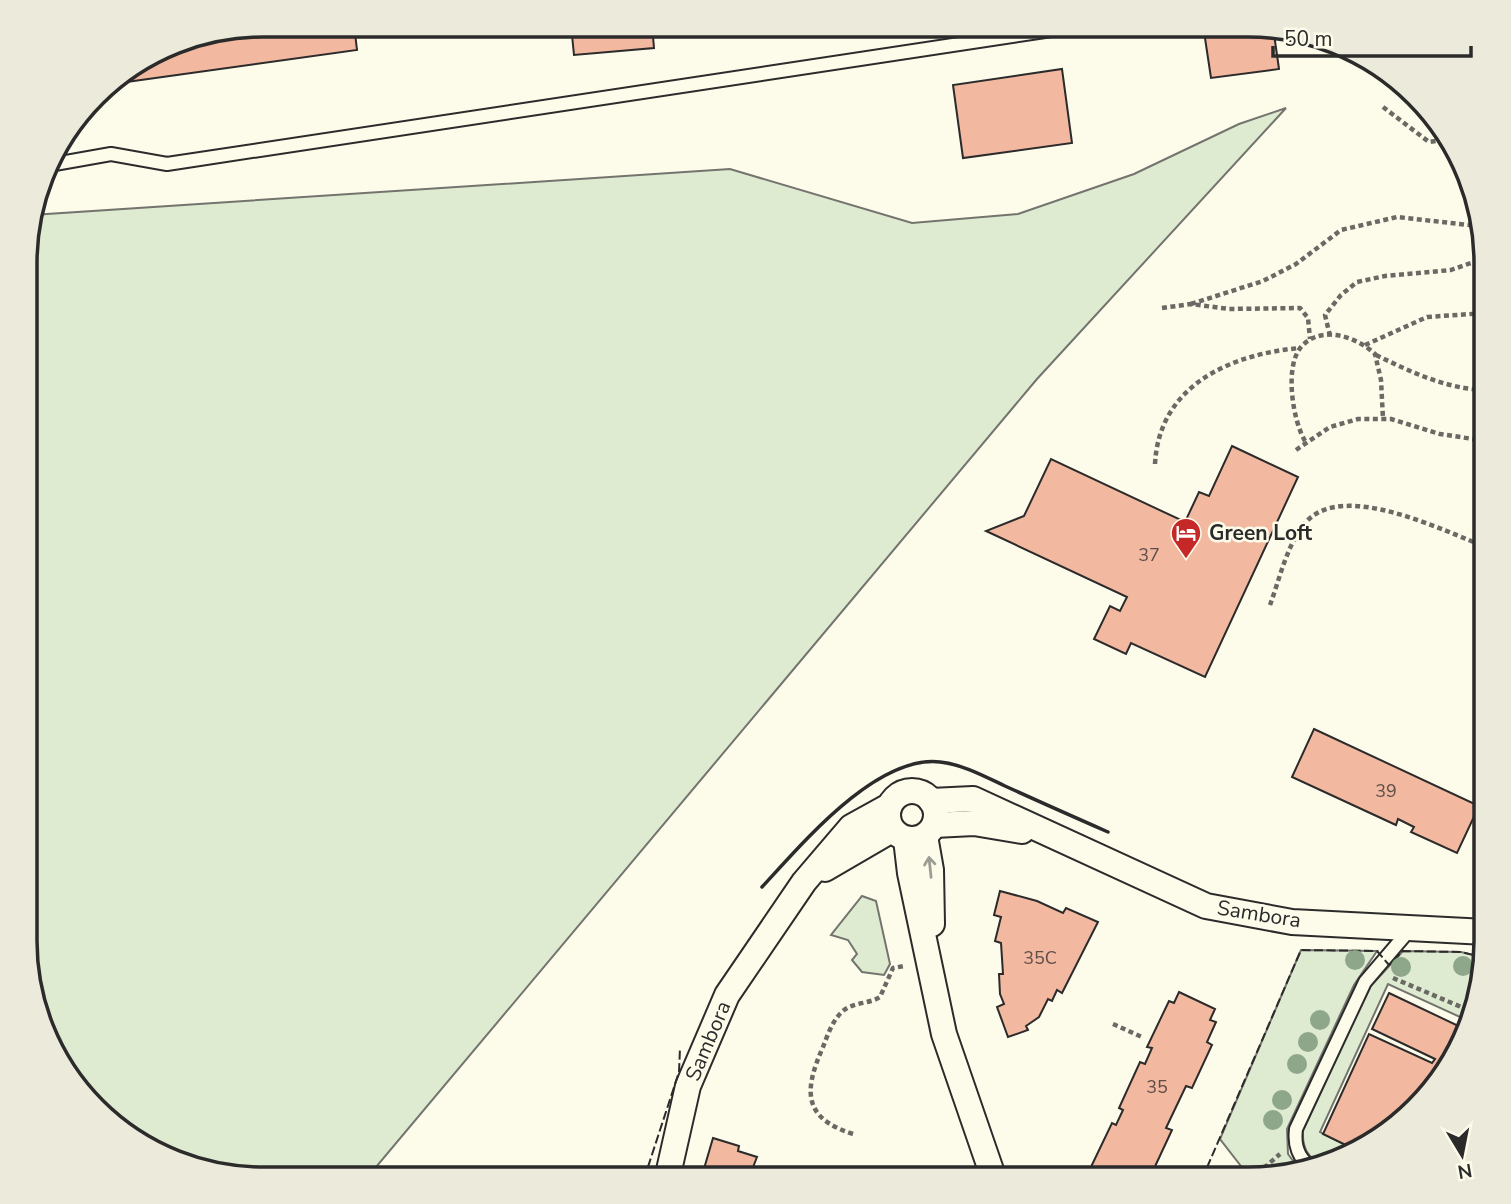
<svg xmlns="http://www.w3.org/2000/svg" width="1511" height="1204" font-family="'Nunito Sans',sans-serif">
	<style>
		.green { fill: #deebd1; stroke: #74746e; stroke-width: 2 }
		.building { fill: #f2b8a0; stroke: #2b2b2b; stroke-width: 2 }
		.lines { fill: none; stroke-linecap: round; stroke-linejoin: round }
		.lane-casing { stroke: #2b2b2b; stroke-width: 16 }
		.street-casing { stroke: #2b2b2b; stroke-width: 28 }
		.path { stroke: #6a6964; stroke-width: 4.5; stroke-dasharray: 5 3.5; stroke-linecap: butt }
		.lane { stroke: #fdfbea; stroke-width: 12 }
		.street { stroke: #fdfbea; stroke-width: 24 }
		.fence { stroke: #2b2b2b; stroke-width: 2; stroke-dasharray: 9 3.5; stroke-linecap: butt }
		.wall { stroke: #2b2b2b; stroke-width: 3.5 }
		.tree { fill: #8ea78a }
		.oneway { stroke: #9e9d94 }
		.labels { text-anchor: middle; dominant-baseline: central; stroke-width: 5; stroke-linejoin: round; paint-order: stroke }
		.number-label { font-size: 18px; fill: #5d4e48 }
		.poi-label { font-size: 21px; font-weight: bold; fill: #2b2b2b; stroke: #fdfbea; text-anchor: start }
		.street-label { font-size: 21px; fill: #2b2b2b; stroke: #fdfbea }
		.rim { fill: none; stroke: #2b2b2b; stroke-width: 3.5 }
	</style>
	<rect width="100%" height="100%" fill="#fdfbea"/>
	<g class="green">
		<path d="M1286 108 1037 379 366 1179H248L172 1162 105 1120 49 1046 25 957 27 231 32 215 730 169 912 223 1018 214 1134 174 1239 124Z"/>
		<path d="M862 896 876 901 890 964 884 975 862 972 852 960 857 954 848 940 831 935Z"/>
		<path d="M1301 950 1377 951 1354 985 1287 1129 1288 1154 1299 1169 1251 1179 1220 1139Z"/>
		<path d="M1403 951 1461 952 1486 958 1471 1022 1388 984 1320 1132 1356 1150 1340 1161 1323 1164C1307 1158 1302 1147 1303 1130L1368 989Z"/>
	</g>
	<g class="building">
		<path d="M263 24 354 25 357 50 105 85 186 37Z"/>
		<path d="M571 25H652L654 48 574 55Z"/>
		<path d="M1203 25 1273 27 1279 69 1211 78Z"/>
		<path d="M1062 69 1072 143 963 158 953 85Z"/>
		<path d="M1232 446 1298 477 1205 677 1131 643 1126 654 1094 639 1110 606 1120 611 1127 597 986 531 1024 516 1051 459 1185 522 1199 492 1209 496Z"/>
		<path d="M1314 729 1479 806 1457 853 1411 832 1414 827 1398 819 1396 825 1292 777Z"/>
		<path d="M1000 891 1037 901 1063 913 1066 908 1098 922 1062 993 1057 990 1052 1001 1048 999 1039 1017 1026 1026 1028 1030 1008 1037 997 1007 1004 1004 1000 994 999 974H1003L1001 943 995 941 1001 917 994 915Z"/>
		<path d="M1179 992 1215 1009 1210 1020 1216 1022 1207 1042 1212 1045 1192 1088 1186 1086 1166 1128 1172 1130 1151 1175 1146 1172 1143 1179H1092L1096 1171 1090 1169 1112 1123 1116 1125 1123 1110 1119 1108 1140 1062 1145 1064 1152 1048 1147 1047 1169 1001 1174 1003Z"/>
		<path d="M1389 993 1469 1031 1427 1099 1356 1150 1323 1134 1369 1034 1432 1063 1435 1059 1372 1029Z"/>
		<path d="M713 1138 739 1146 738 1151 757 1157 750 1175 754 1176 753 1179H701Z"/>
	</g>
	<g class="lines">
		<g class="lane-casing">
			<g id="lane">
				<path d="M49 165 111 154 167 164 1085 25"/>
				<path d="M1312 1167C1298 1159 1294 1144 1296 1129L1365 982 1412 927"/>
			</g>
		</g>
		<g class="street-casing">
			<g id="street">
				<circle cx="912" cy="815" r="24"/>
				<path d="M931 801 973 799 1206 906 1292 922 1486 932"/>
				<path d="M934 825 974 823 1022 831"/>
				<path d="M925 836 931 870 932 924"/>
				<path d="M906 839 910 873 944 1034 994 1179"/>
				<path d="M825 869 892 830"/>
				<path d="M667 1179 688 1086 727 995 804 882 851 827 889 806"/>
			</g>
		</g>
		<g class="path">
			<path d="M1383 107 1429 142 1448 139"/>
			<path d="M1191 304 1263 281 1296 264 1341 230 1397 217 1478 226"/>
			<path d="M1162 308 1191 304 1229 309 1300 308 1308 318 1310 339"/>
			<path d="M1330 336 1325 315 1341 295 1357 282 1385 276 1451 270 1485 258"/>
			<path d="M1365 345 1427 317 1486 313"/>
			<path d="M1376 355C1411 372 1446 389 1486 390"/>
			<path d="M1305 441C1293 421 1284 367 1301 347 1321 324 1357 337 1375 354L1381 380 1383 419"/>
			<path d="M1296 450 1330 427 1358 419H1391L1440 434 1486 441"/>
			<path d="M1155 464C1159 385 1231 354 1300 348"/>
			<path d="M1270 605C1280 578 1287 543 1307 521 1345 481 1444 531 1486 547"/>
			<path d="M1393 978 1473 1012"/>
			<path d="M1113 1024 1142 1037"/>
			<path d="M853 1134C802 1118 804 1090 823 1047 828 1034 833 1019 844 1010 855 1002 869 1004 880 997L893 968 904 966"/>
			<path d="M1251 1179 1280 1154"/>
		</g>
		<use href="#lane" class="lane"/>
		<use href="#street" class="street"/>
		<g class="fence">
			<path d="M644 1179 679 1072 680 1048"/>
			<path d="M1202 1179 1301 950 1377 951 1389 965 1403 951 1461 952 1486 958"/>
		</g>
		<path class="wall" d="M762 887C802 844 876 755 940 762 962 764 986 777 1005 786 1040 802 1074 817 1108 832"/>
	</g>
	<g class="tree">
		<circle cx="1355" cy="960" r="10"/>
		<circle cx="1463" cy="966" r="10"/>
		<circle cx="1401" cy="967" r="10"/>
		<circle cx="1320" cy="1020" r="10"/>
		<circle cx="1308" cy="1042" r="10"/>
		<circle cx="1297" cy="1064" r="10"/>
		<circle cx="1282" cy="1100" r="10"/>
		<circle cx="1273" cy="1120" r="10"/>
	</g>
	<defs><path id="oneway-shaft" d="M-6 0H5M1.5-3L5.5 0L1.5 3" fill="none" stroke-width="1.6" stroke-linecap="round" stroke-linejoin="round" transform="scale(1.75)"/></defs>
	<use class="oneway" href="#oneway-shaft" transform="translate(930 867) rotate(-96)"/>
	<defs>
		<g id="hotel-pin" transform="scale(1.575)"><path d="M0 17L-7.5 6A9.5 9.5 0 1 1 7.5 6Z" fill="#c62828" stroke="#fdfbea"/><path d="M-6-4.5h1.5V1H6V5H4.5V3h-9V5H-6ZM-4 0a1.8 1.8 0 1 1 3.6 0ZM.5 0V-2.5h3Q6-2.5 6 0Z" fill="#fff"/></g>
	</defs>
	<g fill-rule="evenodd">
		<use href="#hotel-pin" x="1186" y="533"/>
	</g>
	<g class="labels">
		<g class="number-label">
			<text x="1149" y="555">37</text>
			<text x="1386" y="791">39</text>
			<text x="1040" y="958">35C</text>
			<text x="1157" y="1087">35</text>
		</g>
		<g class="poi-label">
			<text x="1209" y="533">Green Loft</text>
		</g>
		<g class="street-label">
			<text transform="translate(1259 914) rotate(9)">Sambora</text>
			<text transform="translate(708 1041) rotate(-67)">Sambora</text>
		</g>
	</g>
	<path d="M0 0H1511V1204H0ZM263 37H1248A226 226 0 0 1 1474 263V941A226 226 0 0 1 1248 1167H263A226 226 0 0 1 37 941V263A226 226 0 0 1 263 37Z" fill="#eceadb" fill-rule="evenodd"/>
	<path class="rim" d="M263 37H1248A226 226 0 0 1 1474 263V941A226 226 0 0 1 1248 1167H263A226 226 0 0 1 37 941V263A226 226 0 0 1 263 37Z"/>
	<g transform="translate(1462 1155) rotate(170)" stroke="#fdfbea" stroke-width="5" paint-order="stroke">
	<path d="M0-5L12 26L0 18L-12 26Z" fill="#2b2b2b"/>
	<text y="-10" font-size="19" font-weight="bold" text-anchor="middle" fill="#2b2b2b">N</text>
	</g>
	<path d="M1273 46v10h198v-10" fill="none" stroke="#2b2b2b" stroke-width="3.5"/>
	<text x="1284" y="46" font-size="21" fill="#2b2b2b" stroke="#fdfbea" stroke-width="5" paint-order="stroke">50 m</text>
</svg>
